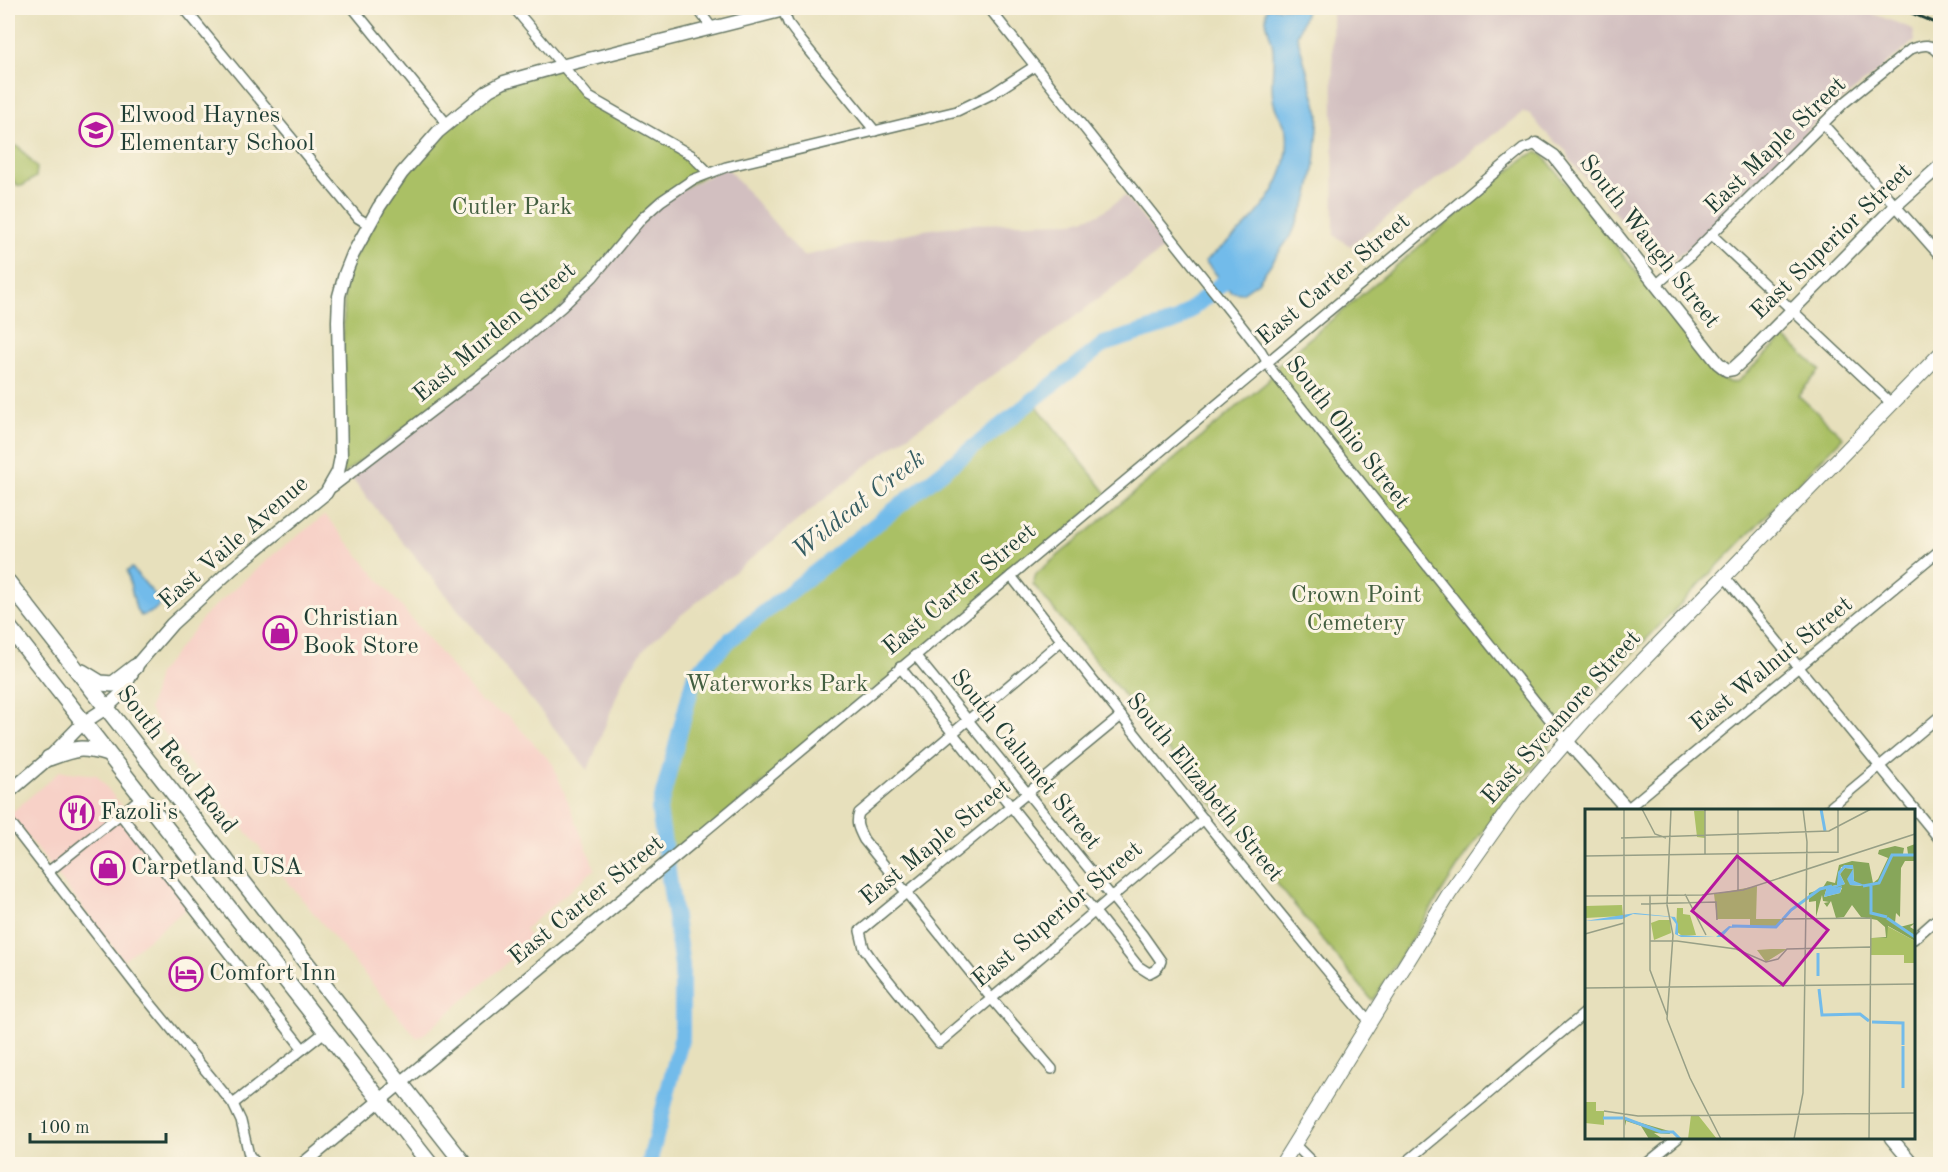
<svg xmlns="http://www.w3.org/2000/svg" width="1948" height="1172" font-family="'Old Standard TT',serif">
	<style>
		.built { fill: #f7d1c7 }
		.industrial { fill: #d2bfc0 }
		.green { fill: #aac065; stroke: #647e4c; stroke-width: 1.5 }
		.water { fill: #72bbea; stroke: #487c8f; stroke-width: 1.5 }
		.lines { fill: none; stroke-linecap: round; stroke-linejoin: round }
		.river { stroke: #72bbea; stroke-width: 16 }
		.minor-casing { stroke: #657664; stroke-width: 12 }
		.tertiary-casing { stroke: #657664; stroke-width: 15 }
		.secondary-casing { stroke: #657664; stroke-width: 16 }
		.primary-casing { stroke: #657664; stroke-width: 18 }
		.minor { stroke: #fff; stroke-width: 9 }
		.tertiary { stroke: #fff; stroke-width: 12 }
		.secondary { stroke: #fff; stroke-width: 14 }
		.primary { stroke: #fff; stroke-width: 15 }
		.rail { stroke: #1f3d34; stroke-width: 3 }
		.labels { text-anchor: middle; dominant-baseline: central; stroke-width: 6; stroke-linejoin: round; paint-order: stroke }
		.poi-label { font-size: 24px; fill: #1f3d34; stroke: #fcf5e5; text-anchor: start }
		.street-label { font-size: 24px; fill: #1f3d34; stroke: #fcf5e5 }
		.park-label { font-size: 24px; fill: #425e40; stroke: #fcf5e5 }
		.water-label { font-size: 26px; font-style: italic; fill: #345c62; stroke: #fcf5e5 }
		.inset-river { fill: none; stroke: #72bbea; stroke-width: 3 }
		.inset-road { fill: none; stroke: #979f86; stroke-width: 1.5 }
		.view { fill: #b5179e; fill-opacity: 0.15; stroke: #b5179e; stroke-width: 3 }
		.inset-edge { fill: none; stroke: #1f3d34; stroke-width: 3 }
	</style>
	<rect width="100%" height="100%" fill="#fcf5e5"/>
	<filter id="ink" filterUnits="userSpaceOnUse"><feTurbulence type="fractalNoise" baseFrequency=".0167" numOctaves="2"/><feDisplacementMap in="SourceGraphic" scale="12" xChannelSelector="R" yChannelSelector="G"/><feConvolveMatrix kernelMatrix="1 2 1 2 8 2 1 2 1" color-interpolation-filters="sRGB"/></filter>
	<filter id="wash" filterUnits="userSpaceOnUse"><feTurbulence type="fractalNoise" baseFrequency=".008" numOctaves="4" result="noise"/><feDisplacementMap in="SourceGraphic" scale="24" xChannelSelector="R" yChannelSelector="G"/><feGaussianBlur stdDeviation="1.35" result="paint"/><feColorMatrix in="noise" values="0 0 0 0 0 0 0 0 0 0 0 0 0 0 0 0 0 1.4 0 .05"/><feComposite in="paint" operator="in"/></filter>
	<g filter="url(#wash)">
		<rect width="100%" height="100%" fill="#e7e0bc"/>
		<g class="built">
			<path d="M325 515 481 702 509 717 553 764 595 869 525 929 532 941 423 1035 417 1038 162 730 149 709 158 674 207 613 275 553Z"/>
			<path d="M60 771 97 775 196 901 123 960 10 814Z"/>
		</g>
		<g class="industrial">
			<path d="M1334 8H1858L1913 29 1915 41 1818 120 1702 237 1666 266 1658 265 1571 161 1567 152 1542 129 1530 114 1523 112 1350 246 1334 235 1332 10Z"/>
			<path d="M726 167 803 256 924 230 970 224 1073 222 1099 214 1125 196 1166 247 1068 322 864 467 675 620 644 649 624 677 588 770 348 474 661 201Z"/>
		</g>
		<g class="green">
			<path d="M561 66 589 97 676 145 709 173 661 201 562 307 333 482 341 411 345 274 402 173 489 90Z"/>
			<path d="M16 146 19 147 37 168 36 177 22 186 17 185 8 174V147Z"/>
			<path d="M1537 152 1543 155 1658 299 1718 378 1731 383 1738 381 1784 337 1820 370 1798 395 1843 437 1551 737 1549 748 1510 795 1464 857 1373 1000 1371 999 1033 584 1036 574 1267 382 1279 364 1526 157Z"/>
			<path d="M1032 400 1108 495 666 864 659 811 695 674 732 638Z"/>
		</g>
		<g class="water">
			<path d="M1267 8H1307L1297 36 1319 114 1315 165 1309 195 1292 234 1258 282 1242 293 1231 292 1205 261C1245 229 1293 189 1287 132 1285 122 1276 113 1274 103 1269 85 1275 66 1273 48 1271 33 1263 23 1267 8Z"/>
			<path d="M132 568 160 601 158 607 152 612 141 616 136 609 127 571Z"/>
		</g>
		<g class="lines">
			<path class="river" d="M649 1164 682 1036V966L659 810 695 674 732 638 1104 344 1177 321 1239 269"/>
		</g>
	</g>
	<g filter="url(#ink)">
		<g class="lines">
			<g class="minor-casing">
				<g id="minor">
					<path d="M184 8 358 218 368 224"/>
					<path d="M353 8 447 124"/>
					<path d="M514 8 589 97 691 155 709 173"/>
					<path d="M697 8 712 28"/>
					<path d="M989 8 1240 324 1261 351 1273 372 1566 740"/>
					<path d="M783 10 788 23 800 39 875 131"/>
					<path d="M1823 124 1940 256"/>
					<path d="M1712 235 1892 404"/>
					<path d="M1656 285 1690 256 1844 103 1911 49C1924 44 1931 43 1940 54"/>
					<path d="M333 487 503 357 562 307 593 277 642 218 661 201 692 180 726 167 957 111 992 94 1035 66"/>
					<path d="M1011 576C1126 724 1244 871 1364 1015L1371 1021"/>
					<path d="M1724 576 1940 840"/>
					<path d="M900 667 1138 966 1149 973C1156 970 1159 968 1161 961L1142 934 915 655"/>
					<path d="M1121 716 860 931 864 948 873 961 939 1043 1204 819"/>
					<path d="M1627 809 1940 550"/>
					<path d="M1827 810 1940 716"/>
					<path d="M120 814 303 1049"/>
					<path d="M8 820 137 987 233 1104 241 1121 249 1155 257 1164"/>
					<path d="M697 838 1523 149 1536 144"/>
					<path d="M48 872 142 797"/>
					<path d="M1914 939 1940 916"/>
					<path d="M1052 1069 991 998 864 840C859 830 855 824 859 813L1061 641"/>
					<path d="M233 1104 326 1031"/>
					<path d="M1295 1145 1314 1164"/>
					<path d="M1404 1164 1586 1012"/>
					<path d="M1646 1164 1678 1138"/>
				</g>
			</g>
			<g class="tertiary-casing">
				<g id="tertiary">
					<path d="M1536 144 1554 156 1718 363 1727 370 1733 369 1746 357 1895 206 1940 166"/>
					<path d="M1566 740 1628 810"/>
					<path d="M8 793 49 758 83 723 106 708 121 694 135 667 172 624 232 569 326 493 338 472 341 457 338 321 339 296 345 274 353 254 379 207 402 173 438 132 489 90 504 82 561 66 792 8"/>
					<path d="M1891 1138 1913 1164"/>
					<path d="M303 1164 697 838"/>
				</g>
			</g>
			<g class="secondary-casing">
				<path id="secondary" d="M1282 1164 1449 894 1514 802 1584 721 1940 354"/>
			</g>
			<g class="primary-casing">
				<g id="primary">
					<path d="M8 582 464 1164"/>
					<path d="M8 626 430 1164"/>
					<path d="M82 672 100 683 113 684 135 667"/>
					<path d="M49 758C76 748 80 746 108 754"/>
				</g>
			</g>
			<use href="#minor" class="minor"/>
			<use href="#tertiary" class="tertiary"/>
			<use href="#secondary" class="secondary"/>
			<use href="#primary" class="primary"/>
			<path class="rail" d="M1900 8 1940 25"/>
		</g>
	</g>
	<defs>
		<g id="school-ring" transform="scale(1.725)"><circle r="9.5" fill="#fcf5e5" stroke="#b5179e" stroke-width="1.5"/><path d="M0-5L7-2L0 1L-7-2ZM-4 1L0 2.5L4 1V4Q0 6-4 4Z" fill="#b5179e"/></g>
		<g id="shop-ring" transform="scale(1.725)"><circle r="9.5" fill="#fcf5e5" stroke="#b5179e" stroke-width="1.5"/><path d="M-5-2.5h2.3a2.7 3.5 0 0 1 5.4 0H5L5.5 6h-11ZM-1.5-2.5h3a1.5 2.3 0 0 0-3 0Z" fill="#b5179e"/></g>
		<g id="restaurant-ring" transform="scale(1.725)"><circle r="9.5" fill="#fcf5e5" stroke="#b5179e" stroke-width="1.5"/><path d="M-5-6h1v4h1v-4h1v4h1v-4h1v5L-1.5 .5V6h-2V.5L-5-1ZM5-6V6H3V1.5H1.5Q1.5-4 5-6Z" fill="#b5179e"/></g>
		<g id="hotel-ring" transform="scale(1.725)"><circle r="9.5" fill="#fcf5e5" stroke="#b5179e" stroke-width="1.5"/><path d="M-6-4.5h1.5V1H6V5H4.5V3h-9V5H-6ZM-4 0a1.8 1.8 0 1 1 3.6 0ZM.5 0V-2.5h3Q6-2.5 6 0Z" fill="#b5179e"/></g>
	</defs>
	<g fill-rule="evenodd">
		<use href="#school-ring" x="96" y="130"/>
		<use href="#shop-ring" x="280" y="633"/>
		<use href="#restaurant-ring" x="77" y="813"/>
		<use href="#shop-ring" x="108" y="868"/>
		<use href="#hotel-ring" x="186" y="974"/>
	</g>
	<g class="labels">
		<g class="poi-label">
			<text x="119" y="116">Elwood Haynes<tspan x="119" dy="28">Elementary School</tspan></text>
			<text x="303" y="619">Christian<tspan x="303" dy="28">Book Store</tspan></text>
			<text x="100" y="813">Fazoli's</text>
			<text x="131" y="868">Carpetland USA</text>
			<text x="209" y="974">Comfort Inn</text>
		</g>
		<g class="street-label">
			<text transform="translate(1776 146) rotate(-44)">East Maple Street</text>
			<text transform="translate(1649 242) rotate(52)">South Waugh Street</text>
			<text transform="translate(1832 242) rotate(-44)">East Superior Street</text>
			<text transform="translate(1334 280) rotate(-40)">East Carter Street</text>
			<text transform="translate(495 333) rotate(-40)">East Murden Street</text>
			<text transform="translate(1347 433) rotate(52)">South Ohio Street</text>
			<text transform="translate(234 543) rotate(-41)">East Vaile Avenue</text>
			<text transform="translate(960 590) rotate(-40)">East Carter Street</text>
			<text transform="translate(1772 665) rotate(-39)">East Walnut Street</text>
			<text transform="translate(1562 718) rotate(-48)">East Sycamore Street</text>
			<text transform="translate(176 760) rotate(52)">South Reed Road</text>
			<text transform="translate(1025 760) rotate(51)">South Calumet Street</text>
			<text transform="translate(1204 788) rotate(51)">South Elizabeth Street</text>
			<text transform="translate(936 843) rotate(-39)">East Maple Street</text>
			<text transform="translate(587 901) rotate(-39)">East Carter Street</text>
			<text transform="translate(1058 915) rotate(-40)">East Superior Street</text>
		</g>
		<g class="park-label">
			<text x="512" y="208">Cutler Park</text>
			<text x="1356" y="596">Crown Point<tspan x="1356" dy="28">Cemetery</tspan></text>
			<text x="777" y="685">Waterworks Park</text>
		</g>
		<g class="water-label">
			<text transform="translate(859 505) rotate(-38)">Wildcat Creek</text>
		</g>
	</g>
	<g transform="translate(1585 809)">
		<rect width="330" height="330" fill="#e7e0bc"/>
		<path d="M109 2H120V29L112 28ZM172 77 171 110H200L198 113 191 118H165V110H132L129 85ZM37 96 38 107 0 109V97ZM92 99H98V105L105 106 111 126 97 127 91 122ZM74 111H85L86 124 69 131 66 114ZM302 117 330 132V154H319V146H285V129H302ZM202 140 181 153 172 141 186 140ZM0 293H11V302H19V316L0 314ZM106 306H113L132 330H103Z" fill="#aac065"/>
		<path d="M330 35V52H320L316 59 315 108 311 104 310 114 304 110 315 118 330 114 325 118 330 121V132L303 117 302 129H287L301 128 300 118 292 111 276 108 267 96 259 108 251 109 246 92 242 98 239 94 244 93 238 92 237 86 231 108V92L224 93V84L237 80 242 72 250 74 254 56 267 52 284 54 288 74 293 70 303 49 293 45 294 41 310 37 319 39 318 45H323L322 38ZM268 56 269 72 277 77 265 76 268 60 260 59 255 65 260 75 245 79H257L255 84 239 88 242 78 252 76 256 58ZM39 309 84 322 85 325 69 324 78 330H64L56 317 41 312V317Z" fill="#87a65a" fill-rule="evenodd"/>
		<path d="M259 56H268L269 72 282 77 265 76 262 70 268 60 260 59 255 65 260 75 250 79 257 77 255 84 239 88 242 78 252 76 253 63ZM50 104 90 108 93 115V126L131 128 144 117 152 118 145 119 137 128H96L90 125 91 115 86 108 48 105 37 110 0 112Z" fill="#72bbea"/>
		<path class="inset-river" d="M236 0 240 22M278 77 294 74 307 46H330M286 77V104L302 108M302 109 330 128M147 117 191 118 206 101 235 80 247 77M233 167V144M234 180 237 206 275 205 284 212M287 213 318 214V236M318 279V237M18 309H38M39 309 76 323H88L95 330"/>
		<path class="inset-road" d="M39 0V330M57 0 70 25 81 29M86 0 82 96 88 126 82 210 105 269 136 330M253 0V44M36 29 244 22 286 0M120 45V0M0 47 253 43M153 82V0M100 85 121 126M65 86V161L82 206M0 87 117 86 158 81 330 25M56 95 131 93 132 111M197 110 286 109 284 330M0 125 39 114M65 132H92L151 140 181 153 193 150 202 140 285 138M0 179 330 175M19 302 53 307 330 304M209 330 218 284 222 33 218 0"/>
		<path class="view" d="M152 47 243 121 198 176 107 102Z"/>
		<rect width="330" height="330" class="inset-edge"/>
	</g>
	<rect width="1948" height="1172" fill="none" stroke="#fcf5e5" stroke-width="30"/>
	<path d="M30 1133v9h136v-9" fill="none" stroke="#1f3d34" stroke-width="3"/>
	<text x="39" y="1133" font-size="18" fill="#1f3d34" stroke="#fcf5e5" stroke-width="4.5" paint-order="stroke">100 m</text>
</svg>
